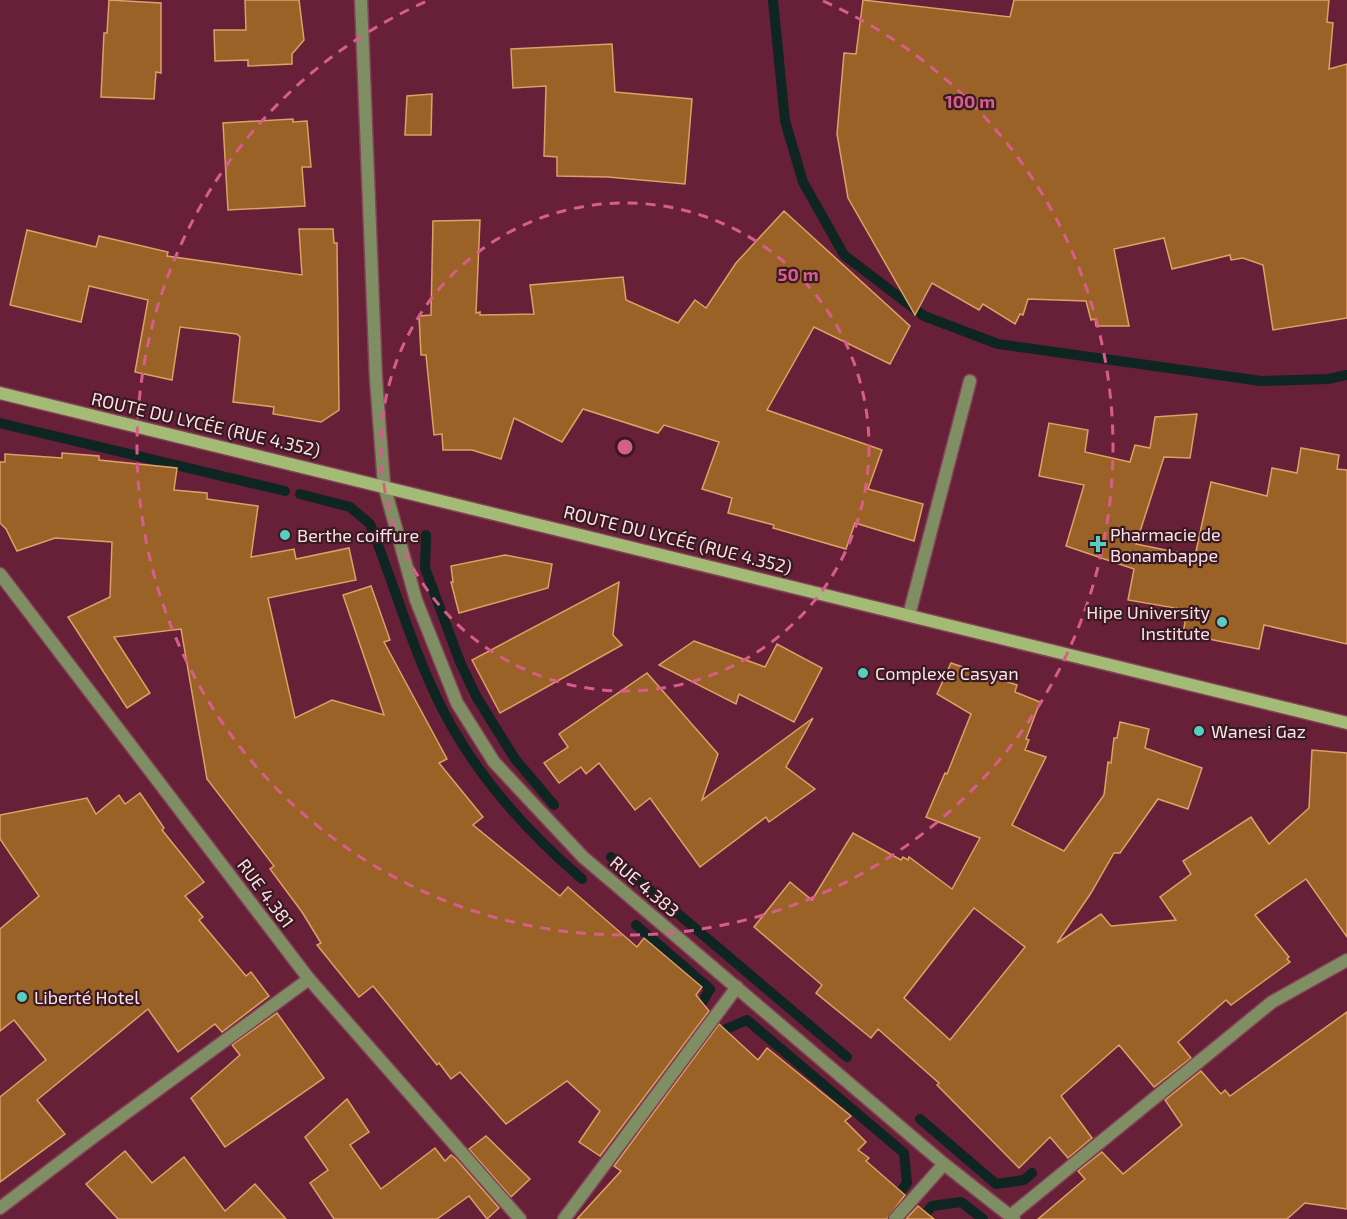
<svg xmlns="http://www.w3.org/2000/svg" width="1347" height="1219" font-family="'Exo 2',sans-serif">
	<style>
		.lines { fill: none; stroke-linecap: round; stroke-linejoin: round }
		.stream { stroke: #0f2522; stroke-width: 10 }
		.building { fill: #9b6227; stroke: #dda067; stroke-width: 1.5; fill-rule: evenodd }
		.minor-casing { stroke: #824357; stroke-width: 15 }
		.secondary-casing { stroke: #824357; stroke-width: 15 }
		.minor { stroke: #808e63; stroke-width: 12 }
		.secondary { stroke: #a4bb75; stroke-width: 12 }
		.ring { fill: none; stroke: #d65e8b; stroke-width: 3; stroke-dasharray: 10 8 }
		.poi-dot { fill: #59cebe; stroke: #391922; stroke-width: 2 }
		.labels { text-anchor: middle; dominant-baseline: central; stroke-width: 4.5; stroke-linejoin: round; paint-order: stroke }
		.street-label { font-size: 18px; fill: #fbe0e5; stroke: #391922 }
		.poi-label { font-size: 18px; fill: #fbe0e5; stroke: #391922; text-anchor: start }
		.centre { fill: #d65e8b; stroke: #391922; stroke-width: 3 }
		.ring-label { font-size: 18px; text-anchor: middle; font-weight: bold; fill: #d65e8b; stroke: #391922; stroke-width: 4.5; stroke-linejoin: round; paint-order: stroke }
	</style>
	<rect width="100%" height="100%" fill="#672038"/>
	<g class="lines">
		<g class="stream">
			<path d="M773 0 785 121 803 182 844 255 924 316 998 344 1261 381 1328 379 1347 375"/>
			<path d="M0 423 285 491"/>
			<path d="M300 494 350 507 370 524C397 591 416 664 452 727 486 787 531 835 582 879"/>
			<path d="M426 535 425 568 460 662 476 696 515 759 554 805"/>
			<path d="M611 857 847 1057"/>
			<path d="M636 925 710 989 695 1015"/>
			<path d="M718 1039 726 1029 747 1020 904 1153 907 1183 892 1203"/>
			<path d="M920 1119 996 1184 1024 1180 1032 1173"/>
			<path d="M921 1219 932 1206 961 1202 983 1219"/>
		</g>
	</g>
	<g class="building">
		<path d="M109 0 161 3V73L156 72 154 99 101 97 104 33H107Z"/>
		<path d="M245 0H299L304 40 292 54V64L248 66V60L215 61 214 30H246Z"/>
		<path d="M863 0 1010 17 1014 0H1329L1327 22 1333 23 1329 69 1347 64V318L1273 330 1263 265 1243 258 1231 260 1230 255 1172 269 1164 238 1114 249 1129 326H1096L1095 319 1091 320 1086 301 1028 299 1023 315 1020 314 1015 324 983 304 979 310 932 283 915 315 848 198 837 134 844 53 856 54Z"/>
		<path d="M612 44 615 92 692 99 685 184 608 177 557 176V157L544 156 546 86 513 88 511 49Z"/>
		<path d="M432 94 431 135H405L407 96Z"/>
		<path d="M293 119V122L307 121 311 167H302L305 206 228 210 223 123Z"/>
		<path d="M784 211 910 326 890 364 814 327 767 410 882 450 868 489 923 504 914 541 855 523 846 549 773 528 774 525 728 513 732 498 702 489 719 442 664 425 658 433 583 409 562 442 514 418 501 459 472 450H443L442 434 434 435 426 355H421L419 316 431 315 433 221 480 220 476 313 480 312V315L534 314 530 285 623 277 626 300 678 323 695 300 706 308 736 263Z"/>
		<path d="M299 229H333L334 243H337L339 410 321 422 273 414 274 407 233 402 240 337 237 334 180 327 172 380 135 372 148 300 89 286 81 322 10 305 27 230 96 247 99 236 168 252 167 256 302 275Z"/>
		<path d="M1197 414 1190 458 1164 457 1136 544 1195 556 1211 482 1267 496 1272 468 1297 473 1301 448 1339 455 1337 469 1347 470V644L1264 625 1259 649 1183 634 1187 610 1128 600 1134 569 1066 546 1084 485 1039 476 1049 423 1088 430 1085 452 1130 462 1135 445 1150 448 1155 417Z"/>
		<path d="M62 453 99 456V460L177 468 174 490 207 493V499L258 506 251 557 294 549 296 559 349 548 356 580 268 598 295 718 332 700 384 715 343 595 371 586 390 640 384 642 447 759 439 763 483 817 473 825 560 896 568 887 637 947 644 938 702 987 696 995 709 1011 600 1156 579 1142 600 1111 567 1081 506 1124 460 1072 451 1079 439 1063 437 1065 373 986 359 997 317 945 321 943 302 912 270 869 274 866 207 779 181 629 114 637 150 693 127 708 68 617 110 597 112 542 55 538 17 551 6 529 0 523V462H5V454L62 458Z"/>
		<path d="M505 555 552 564 548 588 459 613 451 582H453L451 566Z"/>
		<path d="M619 582 613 635 622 645 500 713 472 660Z"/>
		<path d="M694 641 765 667 777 644 822 668 794 722 739 694 736 704 659 665Z"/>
		<path d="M951 663 1017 685 1015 692 1040 702 1026 739 1029 740 1025 750 1046 757 1012 825 1064 851 1104 795 1108 762 1111 763 1114 738H1117L1120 722 1149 729 1145 748 1202 768 1188 809 1158 799 1120 853H1114L1091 893 1057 943 1101 914 1111 926 1176 920 1160 897 1191 874 1183 861 1251 817 1269 844 1309 808 1312 750 1347 753V937L1306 879 1255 915 1289 957 1287 959 1290 962 1231 1005 1226 1000 1178 1042 1191 1058 1154 1087 1119 1045 1061 1096 1092 1138 1068 1158 1050 1137 1019 1168 937 1085 939 1083 878 1029 871 1038 816 993 822 985 754 927 790 882 812 900 853 833 901 860 903 857 908 860 909 857 952 889 980 838 926 817 945 773 947 774 971 714 937 694ZM974 908 1025 947 950 1040 904 998Z"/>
		<path d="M647 673 718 754 702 800 813 718 786 767 815 789 769 822 766 817 700 867 650 798 635 810 599 763 586 774 581 767 559 783 544 763 568 747 559 734Z"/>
		<path d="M140 793 164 828 162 830 204 882 185 896 203 917 199 920 246 976 251 972 269 996 222 1032 215 1024 178 1052 148 1009 37 1100 65 1134 0 1182V1097L46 1060 14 1020 0 1031V929L39 896 0 839V815L87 798 96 814 119 795 125 804Z"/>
		<path d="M1347 1012V1209L1305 1203 1287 1219H1038L1085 1179 1078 1171 1102 1152 1123 1174 1182 1125 1165 1100 1201 1071 1221 1094 1225 1090 1230 1096Z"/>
		<path d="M277 1013 324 1078 225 1147 191 1098 240 1055 232 1045Z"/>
		<path d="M719 1024 758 1060 767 1048 851 1116 845 1121 866 1142 858 1150 869 1158 866 1161 905 1195 887 1219H577L621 1171 614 1166Z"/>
		<path d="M347 1099 369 1132 350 1145 381 1189 435 1148 445 1161 451 1155 456 1159 499 1208 487 1219 469 1196 437 1219H334L310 1183 328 1170 305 1137Z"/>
		<path d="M486 1136 530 1179 511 1197 469 1149Z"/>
		<path d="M125 1151 152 1183 184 1157 225 1211 255 1184 286 1219H118L86 1184Z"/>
		<path d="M918 1206 934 1219H906Z"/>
	</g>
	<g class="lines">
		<g class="minor-casing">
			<g id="minor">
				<path d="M361 0 376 379 384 485 416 600 457 703 494 762 583 857 944 1164 1014 1219"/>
				<path d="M0 574 309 979 520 1219"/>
				<path d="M909 615 970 381"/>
				<path d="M0 1208 96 1135 309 979"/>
				<path d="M1010 1216 1272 1002 1347 960"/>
				<path d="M564 1219 737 987"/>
				<path d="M895 1219 944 1164"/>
			</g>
		</g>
		<g class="secondary-casing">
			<path id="secondary" d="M0 393 1347 723"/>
		</g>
		<use href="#minor" class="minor"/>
		<use href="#secondary" class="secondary"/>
	</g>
	<g class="ring">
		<circle cx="625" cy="447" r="244"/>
		<path d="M823 1A488 488 0 1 1 427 1"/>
	</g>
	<g class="poi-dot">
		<circle cx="285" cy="535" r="6"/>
		<path d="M1095 535h6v6h6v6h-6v6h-6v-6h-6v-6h6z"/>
		<circle cx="1222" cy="622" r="6"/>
		<circle cx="863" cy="673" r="6"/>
		<circle cx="1199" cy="731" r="6"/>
		<circle cx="22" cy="997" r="6"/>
	</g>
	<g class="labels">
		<g class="street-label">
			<text transform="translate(206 424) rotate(13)">ROUTE DU LYCÉE (RUE 4.352)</text>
			<text transform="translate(678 539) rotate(14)">ROUTE DU LYCÉE (RUE 4.352)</text>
			<text transform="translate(645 886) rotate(40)">RUE 4.383</text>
			<text transform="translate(266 893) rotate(53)">RUE 4.381</text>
		</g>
		<g class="poi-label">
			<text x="1110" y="534">Pharmacie de<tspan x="1110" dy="21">Bonambappe</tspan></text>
			<text x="297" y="535">Berthe coiffure</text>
			<text x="1210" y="612" text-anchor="end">Hipe University<tspan x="1210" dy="21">Institute</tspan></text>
			<text x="875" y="673">Complexe Casyan</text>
			<text x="1211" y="731">Wanesi Gaz</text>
			<text x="34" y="997">Liberté Hotel</text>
		</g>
	</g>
	<circle cx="625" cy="447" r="9" class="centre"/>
	<g class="ring-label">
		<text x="970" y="108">100 m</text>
		<text x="798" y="281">50 m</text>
	</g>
</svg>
